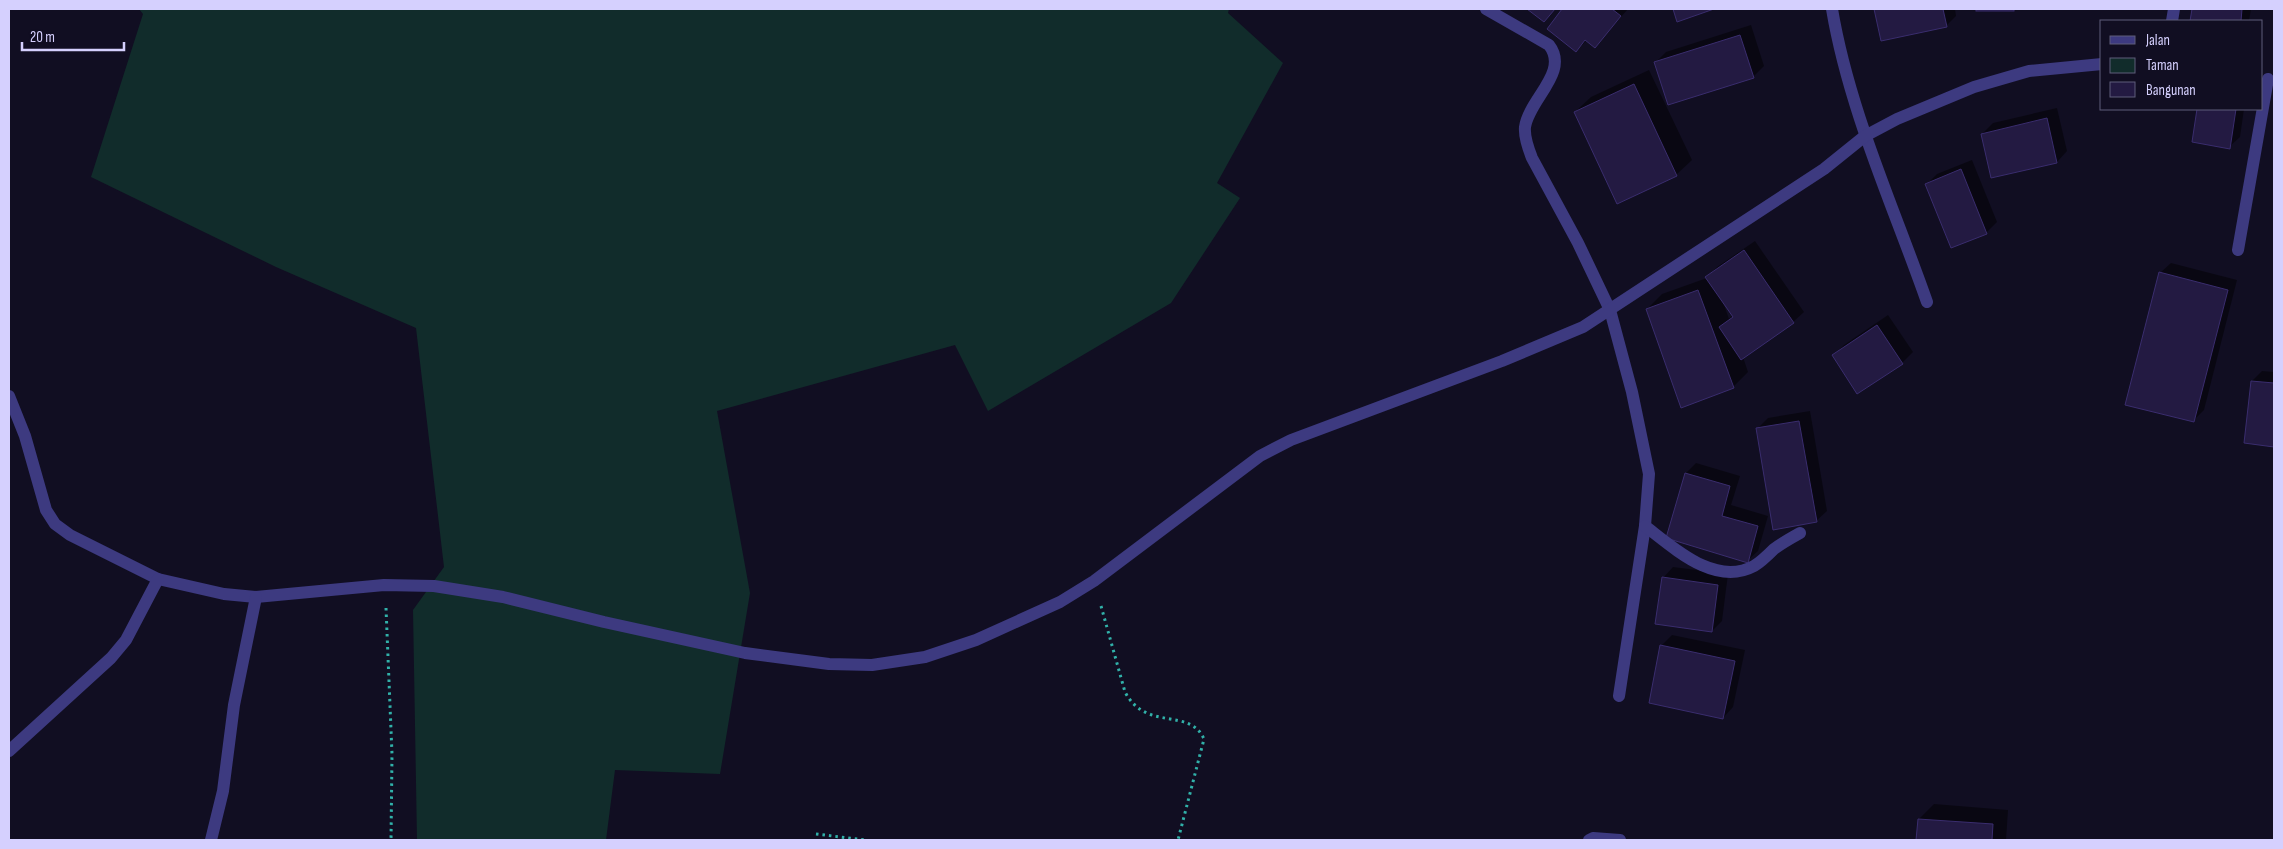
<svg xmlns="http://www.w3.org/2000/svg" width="2283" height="849" font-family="'Sofia Sans Condensed',sans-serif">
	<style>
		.green { fill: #112c2b }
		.shadow { fill: #0007; fill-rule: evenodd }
		.building { fill: #231a42; stroke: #3a2d6e }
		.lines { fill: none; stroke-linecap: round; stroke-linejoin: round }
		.path { stroke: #31b1a9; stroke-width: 3; stroke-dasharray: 2.5 4; stroke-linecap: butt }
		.service { stroke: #3d3a80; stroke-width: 12 }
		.minor { stroke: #3d3a80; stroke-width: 12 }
	</style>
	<rect width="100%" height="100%" fill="#110e22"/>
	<path class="green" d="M139 9H1229L1228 13 1283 63 1217 183 1240 198 1171 303 988 411 955 345 717 411 750 593 720 774 615 770 606 840H417L413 610 444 567 416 328 276 267 91 177 143 14Z"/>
	<g class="shadow">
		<path d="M1564 9H1628L1595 46 1587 40 1576 51 1548 29Z"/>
		<path d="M1876 9H1955L1956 16 1946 26 1882 39Z"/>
		<path d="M2193 9H2251L2249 21H2191Z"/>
		<path d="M1751 25 1764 66 1754 76 1669 103 1655 63 1666 52Z"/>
		<path d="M1649 70 1692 160 1676 175 1575 112 1591 97Z"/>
		<path d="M2057 108 2067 151 2057 162 1982 134 1993 123Z"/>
		<path d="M2198 109H2244L2240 137 2229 147 2193 141Z"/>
		<path d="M1972 160 1997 222 1986 233 1927 184 1937 174Z"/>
		<path d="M1755 241 1804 312 1793 322 1743 357 1748 372 1733 387 1647 309 1662 294 1707 278 1717 267ZM1723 302 1733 315 1729 319Z"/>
		<path d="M2171 263 2237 280 2204 410 2193 421 2160 273Z"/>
		<path d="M1888 315 1913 352 1902 363 1858 392 1834 355 1844 345Z"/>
		<path d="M2262 371 2274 372V446L2245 442 2252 381Z"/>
		<path d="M1810 411 1827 511 1816 521 1757 429 1768 418Z"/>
		<path d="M1696 463 1740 476 1731 505 1768 516 1758 551 1747 561 1686 473Z"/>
		<path d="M1673 567 1728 574 1722 621 1712 631 1663 578Z"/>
		<path d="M1672 635 1745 650 1733 707 1723 718 1650 702 1662 645Z"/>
		<path d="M1934 804 2008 810 2006 840H1917L1919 819Z"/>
	</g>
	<g class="building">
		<path d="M1527 9H1555L1544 22Z"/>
		<path d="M1562 9H1612L1621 16 1595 48 1585 40 1576 52 1547 29Z"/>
		<path d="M1673 9H1714L1677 22Z"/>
		<path d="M1874 9H1943L1947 27 1881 41Z"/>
		<rect x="1976" y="9" width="38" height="2"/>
		<path d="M2192 9H2242L2241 21H2190Z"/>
		<path d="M1740 35 1754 78 1668 105 1654 62Z"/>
		<path d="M1634 84 1677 176 1617 204 1574 112Z"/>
		<path d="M2197 109H2236L2230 149 2192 142Z"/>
		<path d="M2047 118 2057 163 1991 178 1981 134Z"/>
		<path d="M1961 169 1987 234 1951 248 1925 184Z"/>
		<path d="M1744 250 1794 323 1741 360 1719 327 1733 317 1705 277Z"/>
		<path d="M2159 272 2228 290 2194 422 2125 405Z"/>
		<path d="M1698 290 1734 388 1681 408 1646 309Z"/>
		<path d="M1877 325 1903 364 1857 394 1832 355Z"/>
		<path d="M2251 381 2274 383V447L2244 443Z"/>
		<path d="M1799 421 1817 522 1773 530 1756 428Z"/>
		<path d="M1685 473 1730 486 1722 516 1758 526 1748 563 1666 538Z"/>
		<path d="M1662 577 1718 585 1712 632 1655 624Z"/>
		<path d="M1660 645 1735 661 1723 719 1649 703Z"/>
		<path d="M1918 819 1993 824 1992 840H1916Z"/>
	</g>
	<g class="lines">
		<g class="path">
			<path d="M1101 606 1125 692C1146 732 1190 707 1204 739L1178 840"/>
			<path d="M386 608 392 754 391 840"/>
			<path d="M816 834 865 840"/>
		</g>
		<path class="service" d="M1589 840 1593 838 1620 840"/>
		<g class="minor">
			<path d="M1486 9 1549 45C1570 72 1529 99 1525 127 1524 137 1528 148 1532 158L1578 243 1610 310 1632 392 1649 474 1645 526 1619 696"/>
			<path d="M1832 9C1849 110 1893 205 1927 302"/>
			<path d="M2172 21 2174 9"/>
			<path d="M2238 250 2268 79"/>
			<path d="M9 396 25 436 46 510 55 524 70 535 158 579 224 594 256 597 384 585 434 586 503 597 604 622 745 653 829 664 872 665 925 657 976 640 1060 602 1094 581 1260 456 1291 440 1502 361 1583 327 1824 169 1865 136 1897 119 1974 87 2029 71 2102 64"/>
			<path d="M1645 526C1674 548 1715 587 1754 566 1761 562 1768 555 1774 549 1782 543 1791 538 1800 533"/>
			<path d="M9 751 111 658 126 640 158 579"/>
			<path d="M211 840 223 791 234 705 256 597"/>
		</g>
	</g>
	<rect width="2283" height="849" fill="none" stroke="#d5d0fe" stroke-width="20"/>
	<rect x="2100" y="20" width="162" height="90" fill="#110e22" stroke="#5f5c7a"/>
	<rect x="2110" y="36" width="25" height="8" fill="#3d3a80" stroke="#5f5c7a"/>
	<text x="2146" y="45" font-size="15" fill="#d5d0fe">Jalan</text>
	<rect x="2110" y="58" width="25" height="15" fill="#112c2b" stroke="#5f5c7a"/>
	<text x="2146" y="70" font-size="15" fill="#d5d0fe">Taman</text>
	<rect x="2110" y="82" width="25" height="15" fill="#231a42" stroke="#5f5c7a"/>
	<text x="2146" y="95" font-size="15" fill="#d5d0fe">Bangunan</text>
	<path d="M22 42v8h102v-8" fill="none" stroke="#d5d0fe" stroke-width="2.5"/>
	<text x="30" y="42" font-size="15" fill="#d5d0fe" stroke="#110e22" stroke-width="4" paint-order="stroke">20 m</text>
</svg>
